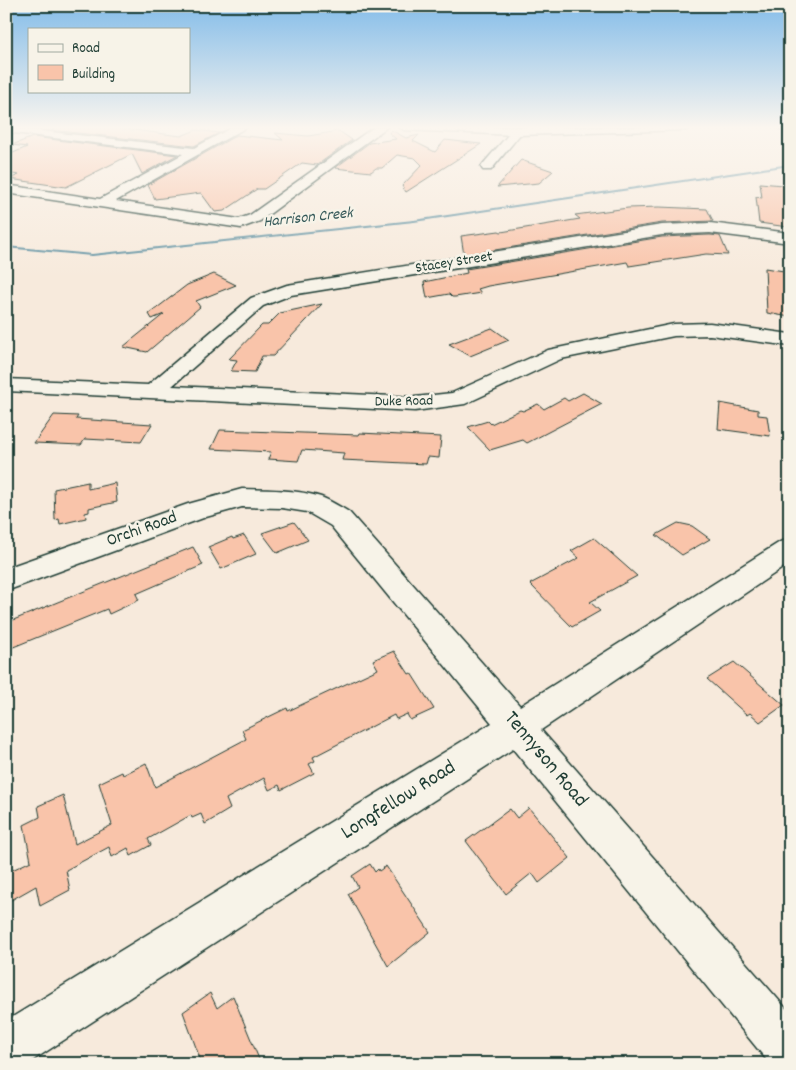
<svg xmlns="http://www.w3.org/2000/svg" width="796" height="1070" font-family="Dekko,sans-serif">
	<style>
		.lines { fill: none; stroke-linecap: round; stroke-linejoin: round }
		.stream { fill: #6091a2; fill-rule: evenodd }
		.building { fill: #f9c4aa; stroke: #1f3d34 }
		.minor-casing { stroke: #1f3d34; stroke-width: 3 }
		.major-casing { stroke: #1f3d34; stroke-width: 3 }
		.minor { fill: #f7f3e8; fill-rule: evenodd }
		.major { fill: #f7f3e8; fill-rule: evenodd }
		.labels { text-anchor: middle; dominant-baseline: central; stroke-width: 5; stroke-linejoin: round; paint-order: stroke }
		.far-street-label { font-size: 15px; fill: #1f3d34; stroke: #f7f3e8 }
		.far-water-label { font-size: 16px; font-style: italic; fill: #355959; stroke: #f7f3e8 }
		.street-label { font-size: 18px; fill: #1f3d34; stroke: #f7f3e8 }
		.near-street-label { font-size: 21px; fill: #1f3d34; stroke: #f7f3e8 }
	</style>
	<rect width="100%" height="100%" fill="#f7eadc"/>
	<filter id="ink" filterUnits="userSpaceOnUse"><feTurbulence type="fractalNoise" baseFrequency=".02" numOctaves="2"/><feDisplacementMap in="SourceGraphic" scale="10" xChannelSelector="R" yChannelSelector="G"/><feConvolveMatrix kernelMatrix="1 2 1 2 8 2 1 2 1" color-interpolation-filters="sRGB"/></filter>
	<g filter="url(#ink)">
		<g class="lines">
			<path class="stream" d="M790 164V166L414 222 92 256 6 248V246L92 254 414 220Z"/>
		</g>
		<g class="building">
			<path d="M58 127H110L181 136 196 130 219 133 194 146 51 130Z"/>
			<path d="M391 130 406 138 419 135 413 141 435 152 445 140 481 144 406 192 402 186 422 165 415 158 397 155 382 168H376L371 172 335 168 369 143 396 139 389 133Z"/>
			<path d="M339 131 352 140 317 165 302 163 264 189H257L224 211 215 212 201 193 155 199 148 185 237 135 283 140 275 133 308 136Z"/>
			<path d="M33 137 177 155 142 174 132 154 66 187 9 179 19 175 6 173V156L27 147 12 145Z"/>
			<path d="M521 160 553 171 539 183 497 187Z"/>
			<path d="M760 183 783 185 790 222H787L788 227 759 223 756 197 762 198Z"/>
			<path d="M659 207 707 209 713 221 662 223 464 255 461 236 499 231 501 232 580 219 575 215 628 208Z"/>
			<path d="M710 235 720 236 728 255 706 254 629 266 627 262 488 286 478 289 481 293 455 297H452L449 294 427 298 424 282 467 273 466 269 662 237Z"/>
			<path d="M765 268 790 272V317L767 313Z"/>
			<path d="M214 274 236 285 196 301 200 307 147 352 123 347 164 314 152 319 149 314 187 285Z"/>
			<path d="M322 304 273 356H262L255 372 231 371 237 360 229 359 262 325H268L280 313Z"/>
			<path d="M492 328 509 340 470 356 449 344Z"/>
			<path d="M583 393 602 404 527 443 523 440 490 450 468 427 488 421 491 424 520 410 523 411 538 404 544 409 564 398 568 401Z"/>
			<path d="M720 403 758 410V415L767 416 770 436 718 429Z"/>
			<path d="M54 415 78 416 76 419 152 424 141 442 85 439 81 445 34 443Z"/>
			<path d="M220 430 359 435 360 433 441 437 439 458 428 457 426 464 342 460 344 453 302 450 298 461 268 459 271 452 211 449Z"/>
			<path d="M88 482V489L115 483 117 502 89 508V512L85 513 86 518 60 524 59 519 55 520 54 489Z"/>
			<path d="M294 522 308 540 277 553 262 533Z"/>
			<path d="M678 523 692 526 710 539 682 555 656 535Z"/>
			<path d="M244 535 256 554 221 569 208 547 232 537 233 539Z"/>
			<path d="M594 538 637 576 590 602 600 611 572 627 530 584 579 558 571 551Z"/>
			<path d="M193 547 203 565 136 594 139 600 109 614 107 609 6 650V623Z"/>
			<path d="M394 651 409 674 411 673 434 709 410 720 407 714 396 719 394 715 313 757 315 761 309 764 314 773 281 790 279 785 269 790 264 778 226 799 230 809 205 824 201 814 192 818 191 815 148 839 151 845 131 856 128 848 112 857 109 847 66 870 70 890 40 906 36 886 6 903V873L31 861 24 825 40 817 38 806 63 795 75 844 112 825 99 783 122 772 123 775 146 763 155 787 246 739 242 730 287 708 288 711 378 669 373 660Z"/>
			<path d="M734 662 784 705 760 722 750 713 747 715 707 679Z"/>
			<path d="M529 808 570 858 539 883 532 873 506 894 466 841 510 809 517 818Z"/>
			<path d="M370 864 375 872 378 869 379 871 386 866 430 932 388 966 348 894 358 887 352 876Z"/>
			<path d="M210 993 217 1008 233 996 261 1064H202L183 1012Z"/>
		</g>
		<g class="lines">
			<g class="minor-casing">
				<g id="minor">
					<path d="M6 127 194 148 233 127H247L116 201 239 219 250 215 374 127H387L260 221 241 228 6 193V185L100 199 183 154 6 132Z"/>
					<path d="M515 127H526L491 170H483L481 167 483 164Z"/>
					<path d="M710 223 790 233V243L710 233 662 235 291 295 263 306 172 386 415 397 452 393 548 350 674 324 710 323 790 334V346L710 335 674 336 561 359 465 404 415 411 6 391V379L148 385 251 298 287 285 662 225Z"/>
					<path d="M242 489C268 490 297 489 321 497 331 501 340 507 349 512L520 706 780 542 790 539V563L541 730 790 1013V1064H770L513 749 27 1064H6V1021L492 723 331 526 307 512 282 508 242 507 206 517 6 591V568L188 504Z"/>
				</g>
			</g>
			<g class="major-casing">
				<g id="major">
					<path d="M399 127H691L686 130 517 135 404 130Z"/>
					<path d="M779 127H790V131L780 129Z"/>
				</g>
			</g>
			<use href="#minor" class="minor"/>
			<use href="#major" class="major"/>
		</g>
	</g>
	<linearGradient id="sky" x2="0" y2="1"><stop stop-color="#83bce9"/><stop offset="0.46" stop-color="#fbf6ef"/><stop offset="1" stop-color="#fbf6ef" stop-opacity="0"/></linearGradient>
	<rect width="796" height="277" fill="url(#sky)"/>
	<g class="labels">
		<g class="far-street-label">
			<text transform="translate(454 263) rotate(-9)">Stacey Street</text>
			<text transform="translate(404 402) rotate(-1)">Duke Road</text>
		</g>
		<g class="far-water-label">
			<text transform="translate(308 218) rotate(-6)">Harrison Creek</text>
		</g>
		<g class="street-label">
			<text transform="translate(142 530) rotate(-20)">Orchi Road</text>
		</g>
		<g class="near-street-label">
			<text transform="translate(545 760) rotate(50)">Tennyson Road</text>
			<text transform="translate(399 801) rotate(-32)">Longfellow Road</text>
		</g>
	</g>
	<rect width="796" height="1070" fill="none" stroke="#f7f3e8" stroke-width="25"/>
	<rect x="12" y="12" width="771" height="1045" fill="none" stroke="#1f3d34" stroke-width="2" filter="url(#ink)"/>
	<rect x="28" y="28" width="162" height="65" fill="#f7f3e8" stroke="#a1aaa0"/>
	<rect x="38" y="44" width="25" height="8" fill="#f7f3e8" stroke="#a1aaa0"/>
	<text x="72" y="52" font-size="15" fill="#1f3d34">Road</text>
	<rect x="38" y="65" width="25" height="15" fill="#f9c4aa" stroke="#a1aaa0"/>
	<text x="72" y="78" font-size="15" fill="#1f3d34">Building</text>
</svg>
